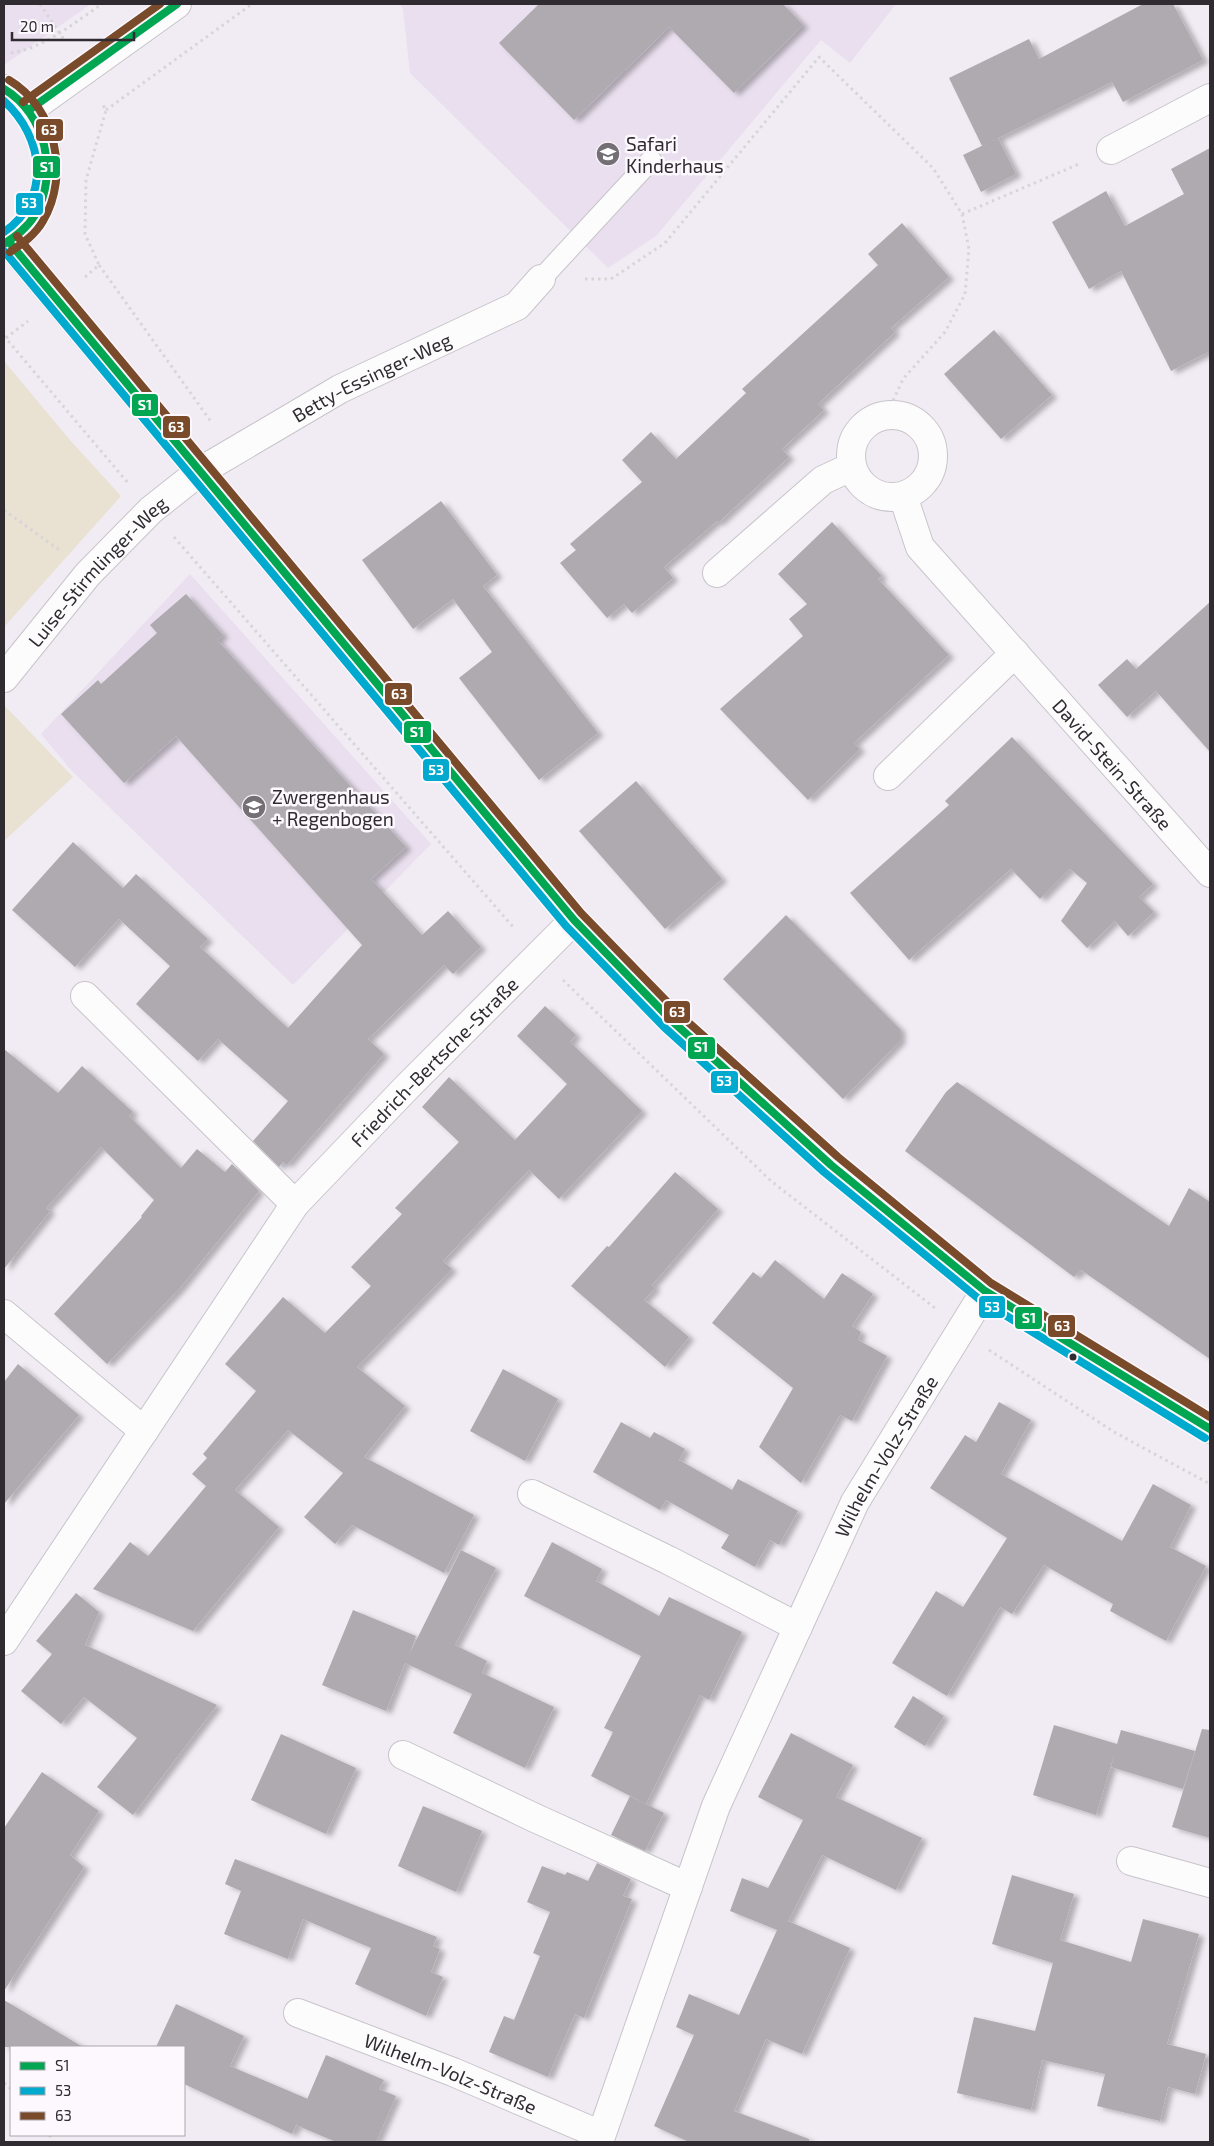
<svg xmlns="http://www.w3.org/2000/svg" width="1214" height="2146" font-family="'Exo 2',sans-serif">
	<style>
		.built { fill: #e9dfee }
		.green { fill: #e9e1d1 }
		.building { fill: #aeaab0; filter: url(#shadow) }
		.lines { fill: none; stroke-linecap: round; stroke-linejoin: round }
		.service-casing { stroke: #c8c4ca; stroke-width: 22 }
		.minor-casing { stroke: #c8c4ca; stroke-width: 30 }
		.secondary-casing { stroke: #c8c4ca; stroke-width: 30 }
		.path { stroke: #d7d5d8; stroke-width: 3; stroke-dasharray: 2.5 4; stroke-linecap: butt }
		.service { stroke: #fdfcfd; stroke-width: 20 }
		.minor { stroke: #fdfcfd; stroke-width: 28 }
		.secondary { stroke: #fdfcfd; stroke-width: 28 }
		.bus-1-casing { stroke: #fcf8fe; stroke-width: 11 }
		.bus-2-casing { stroke: #fcf8fe; stroke-width: 11 }
		.bus-3-casing { stroke: #fcf8fe; stroke-width: 11 }
		.bus-1 { stroke: #00a651; stroke-width: 8 }
		.bus-2 { stroke: #00a9ce; stroke-width: 8 }
		.bus-3 { stroke: #7a4b2a; stroke-width: 8 }
		.bus-dot { fill: #2f2b31; stroke: #fcf8fe; stroke-width: 2 }
		.labels { text-anchor: middle; dominant-baseline: central; stroke-width: 5; stroke-linejoin: round; paint-order: stroke }
		.poi-label { font-size: 19px; fill: #2f2b31; stroke: #fcf8fe; text-anchor: start }
		.street-label { font-size: 19px; fill: #2f2b31; stroke: #fcf8fe }
		.line-badge { stroke: #fcf8fe; stroke-width: 2 }
		.badge-label { font-size: 14px; text-anchor: middle; font-weight: bold; fill: #fff }
	</style>
	<defs>
		<filter id="shadow"><feDropShadow dx="5.5" dy="3" stdDeviation="2.5" flood-color="#0004"/></filter>
	</defs>
	<rect width="100%" height="100%" fill="#f1ecf4"/>
	<g class="built">
		<path d="M4 4H91L4 65Z"/>
		<path d="M400 4H896L850 63 821 40 656 236 608 268 410 73 403 9Z"/>
		<path d="M190 574 431 844 293 985 71 770 41 734Z"/>
	</g>
	<g class="green">
		<path d="M4 361 69 439 121 496 4 627Z"/>
		<path d="M4 705 73 777 4 841Z"/>
	</g>
	<g class="building">
		<path d="M539 4H783L803 25 734 93 669 27 574 120 499 43Z"/>
		<path d="M1143 4H1173L1203 60 1123 102 1112 82 982 146 949 78 1029 39 1039 59Z"/>
		<path d="M998 138 1016 174 981 192 963 155Z"/>
		<path d="M1210 148V351L1171 371 1121 271 1089 289 1052 222 1106 191 1125 226 1184 194 1171 169Z"/>
		<path d="M902 223 949 277 891 328 895 332 818 404 824 410 782 449 789 457 718 523 717 521 664 567 673 578 632 613 624 604 607 618 560 563 576 550 570 544 642 482 622 460 651 432 676 459 746 393 742 389 878 265 868 254Z"/>
		<path d="M994 330 1052 395 1001 439 944 374Z"/>
		<path d="M441 501 497 575 483 586 598 733 539 780 459 678 492 652 453 599 413 629 362 560Z"/>
		<path d="M832 522 882 576 878 579 949 655 854 743 860 749 808 800 720 709 803 636 789 619 807 604 778 574Z"/>
		<path d="M186 594 223 635 217 640 406 847 371 879 422 935 448 911 481 947 453 974 444 965 368 1039 384 1054 287 1165 283 1162 279 1167 253 1141 288 1101 218 1039 198 1061 136 1004 170 966 119 919 75 967 12 910 73 842 123 888 136 874 208 939 200 947 288 1028 362 945 176 736 124 783 61 714 98 680 101 684 157 633 150 625Z"/>
		<path d="M1210 602V752L1156 691 1127 717 1098 685 1127 659 1136 669Z"/>
		<path d="M1012 737 1153 884 1139 897 1154 912 1128 936 1115 921 1087 948 1061 921 1087 883 1070 869 1040 899 1011 869 909 960 850 893 949 805 945 801Z"/>
		<path d="M636 781 722 879 665 929 579 831Z"/>
		<path d="M786 915 900 1029V1041L843 1099 723 979Z"/>
		<path d="M545 1006 576 1035 570 1042 642 1111 559 1199 529 1170 443 1261 452 1269 357 1367 405 1406 364 1457 474 1515 444 1573 352 1525 335 1544 304 1517 343 1473 288 1430 235 1490 279 1527 193 1631 93 1589 130 1542 148 1556 206 1486 192 1474 207 1458 203 1454 256 1391 225 1364 283 1297 325 1333 371 1286 351 1267 402 1214 395 1208 459 1142 422 1107 449 1077 515 1140 567 1084 517 1036Z"/>
		<path d="M4 1049 58 1093 82 1066 133 1112 129 1116 181 1168 197 1149 225 1172 232 1164 259 1191 179 1289 107 1364 54 1314 142 1217 141 1216 154 1200 101 1147 46 1208 50 1211 4 1269Z"/>
		<path d="M957 1082 1169 1226 1189 1188 1210 1202V1359L1081 1270 1074 1277 905 1151 946 1092Z"/>
		<path d="M675 1172 718 1209 652 1285 655 1288 644 1300 689 1337 665 1367 571 1286 607 1246 609 1247Z"/>
		<path d="M775 1260 824 1299 842 1273 873 1294 852 1326 861 1332 858 1340 887 1356 852 1421 840 1415 801 1483 759 1447 793 1388 712 1323 753 1272 761 1278Z"/>
		<path d="M18 1364 79 1415 4 1504V1382Z"/>
		<path d="M503 1369 558 1399 525 1461 470 1431Z"/>
		<path d="M999 1402 1031 1420 1001 1474 1122 1541 1153 1484 1191 1505 1170 1547 1206 1566 1166 1641 1110 1611 1113 1604 1044 1565 1012 1614 1000 1607 947 1696 892 1663 936 1591 963 1607 1007 1538 930 1488 965 1435 976 1442Z"/>
		<path d="M621 1422 650 1438 654 1432 685 1449 679 1460 732 1490 738 1479 798 1511 779 1545 770 1540 755 1567 721 1548 729 1535 666 1500 660 1510 593 1472Z"/>
		<path d="M552 1542 602 1569 596 1581 659 1616 669 1597 742 1632 709 1700 700 1695 646 1804 591 1776 613 1732 604 1728 641 1656 524 1596Z"/>
		<path d="M461 1550 496 1568 455 1645 487 1661 482 1673 554 1707 525 1768 453 1733 472 1694 405 1663 386 1711 322 1685 353 1610 416 1636 410 1653Z"/>
		<path d="M76 1593 99 1612 85 1645 217 1705 133 1815 97 1787 137 1738 84 1697 61 1724 21 1691 52 1654 36 1641Z"/>
		<path d="M913 1696 944 1716 925 1746 894 1727Z"/>
		<path d="M1054 1725 1117 1744 1121 1730 1195 1751 1183 1789 1111 1767 1115 1752 1096 1815 1033 1795Z"/>
		<path d="M1202 1729 1210 1730V1838L1172 1827Z"/>
		<path d="M791 1733 853 1765 836 1797 922 1838 896 1890 822 1855 788 1921 850 1948 802 2054 766 2039 734 2111 809 2139V2142H689L654 2126 694 2035 676 2027 689 1994 739 2015 777 1930 730 1911 742 1878 768 1888 803 1820 758 1797Z"/>
		<path d="M281 1734 356 1768 326 1834 251 1800Z"/>
		<path d="M42 1772 99 1811 70 1855 84 1867 4 1991V1828Z"/>
		<path d="M630 1796 664 1813 645 1851 611 1835Z"/>
		<path d="M423 1806 482 1831 456 1892 398 1866Z"/>
		<path d="M235 1859 437 1937 433 1946 440 1949 431 1972 443 1977 426 2016 355 1984 371 1948 303 1919 288 1959 224 1934 241 1891 225 1884Z"/>
		<path d="M597 1863 631 1879 623 1896 632 1899 584 2018 575 2014 548 2077 489 2052 504 2016 514 2020 540 1956 533 1953 550 1912 527 1902 542 1866 565 1875 567 1872 588 1881Z"/>
		<path d="M1012 1875 1074 1894 1060 1940 1131 1962 1143 1919 1199 1934 1167 2044 1206 2054 1195 2094 1168 2087 1160 2121 1097 2106 1105 2074 1042 2060 1031 2110 957 2093 974 2017 1035 2031 1055 1955 1053 1963 992 1944Z"/>
		<path d="M4 2000 83 2047H4Z"/>
		<path d="M176 2004 244 2036 230 2066 308 2099 292 2134 184 2084V2047H156Z"/>
		<path d="M326 2055 384 2080 379 2089 396 2096 376 2142H336L296 2125Z"/>
	</g>
	<g class="lines">
		<g class="service-casing">
			<path id="service" d="M541 279 651 160"/>
		</g>
		<g class="minor-casing">
			<g id="minor">
				<path d="M1111 150 1210 98"/>
				<path d="M9 242 574 920 671 1020 831 1165 985 1291 1210 1429"/>
				<circle cx="892" cy="456" r="41"/>
				<path id="s1" d="M903 496 920 547 1210 873"/>
				<path d="M717 573 823 480 851 467"/>
				<path id="s2" d="M4 678 88 574 151 510 199 472 340 389 517 306 541 279"/>
				<path d="M888 776 1015 653"/>
				<path d="M85 996 295 1204"/>
				<path d="M4 1314 144 1431"/>
				<path d="M532 1494 668 1560 798 1627"/>
				<path id="s3" d="M4 1641 295 1204 408 1086 574 920"/>
				<path d="M403 1755 535 1818 688 1887"/>
				<path d="M1131 1861 1210 1883"/>
				<path id="s4" d="M298 2013 453 2072 601 2135"/>
				<path id="s5" d="M599 2142 716 1806 855 1502 985 1291"/>
			</g>
		</g>
		<g class="secondary-casing">
			<g id="secondary">
				<path d="M4 89C10 92 14 97 19 101 60 138 57 218 4 244"/>
				<path d="M29 110 177 4"/>
			</g>
		</g>
		<g class="path">
			<path d="M40 4 65 41"/>
			<path d="M11 53C45 48 75 22 102 4"/>
			<path d="M106 110 252 4"/>
			<path d="M962 214 1079 164"/>
			<path d="M99 265 212 423"/>
			<path d="M85 277 99 265 85 234 86 180 106 110 101 102"/>
			<path d="M585 279H611L665 243 819 57 933 168 962 214 969 249 965 294 945 332 903 379 887 414"/>
			<path d="M4 336 128 483"/>
			<path d="M6 338 28 321"/>
			<path d="M4 510 62 552"/>
			<path d="M174 537 514 928"/>
			<path d="M563 980 771 1181 935 1308"/>
			<path d="M989 1350 1114 1432 1210 1484"/>
			<path d="M4 2083 11 2089"/>
			<path d="M50 2135 51 2142"/>
		</g>
		<use href="#service" class="service"/>
		<use href="#minor" class="minor"/>
		<use href="#secondary" class="secondary"/>
		<g class="bus-1-casing">
			<g id="bus-1">
				<path d="M4 89C46 114 59 174 35 215 27 228 16 236 4 244"/>
				<path d="M29 110 177 4"/>
				<path d="M9 242 574 920 671 1020 831 1165 985 1291 1210 1429"/>
			</g>
		</g>
		<g class="bus-2-casing">
			<g id="bus-2">
				<path d="M4 101C44 137 52 199 4 232"/>
				<path d="M4 251 566 926 664 1027 824 1172 979 1299 1205 1438"/>
			</g>
		</g>
		<g class="bus-3-casing">
			<g id="bus-3">
				<path d="M9 80C56 108 70 175 43 221 35 235 23 243 10 252"/>
				<path d="M23 102 160 4"/>
				<path d="M17 236 581 913 678 1013 838 1157 991 1283 1210 1417"/>
			</g>
		</g>
		<use href="#bus-1" class="bus-1"/>
		<use href="#bus-2" class="bus-2"/>
		<use href="#bus-3" class="bus-3"/>
	</g>
	<defs>
		<g id="school-disc" transform="scale(1.25)"><circle r="9.5" fill="#736f75" stroke="#fcf8fe"/><path d="M0-5L7-2L0 1L-7-2ZM-4 1L0 2.5L4 1V4Q0 6-4 4Z" fill="#fff"/></g>
	</defs>
	<g fill-rule="evenodd">
		<use href="#school-disc" x="608" y="154"/>
		<use href="#school-disc" x="254" y="807"/>
	</g>
	<circle class="bus-dot" cx="1073" cy="1357" r="4.5"/>
	<g class="labels">
		<g class="poi-label">
			<text x="626" y="143">Safari<tspan x="626" dy="22">Kinderhaus</tspan></text>
			<text x="272" y="796">Zwergenhaus<tspan x="272" dy="22">+ Regenbogen</tspan></text>
		</g>
		<g class="street-label">
			<text stroke="none"><textPath href="#s2" startOffset="482">Betty-Essinger-Weg</textPath></text>
			<text stroke="none"><textPath href="#s2" startOffset="142">Luise-Stirmlinger-Weg</textPath></text>
			<text stroke="none"><textPath href="#s1" startOffset="344">David-Stein-Straße</textPath></text>
			<text stroke="none"><textPath href="#s3" startOffset="724">Friedrich-Bertsche-Straße</textPath></text>
			<text stroke="none"><textPath href="#s5" startOffset="745">Wilhelm-Volz-Straße</textPath></text>
			<text stroke="none"><textPath href="#s4" startOffset="164">Wilhelm-Volz-Straße</textPath></text>
		</g>
	</g>
	<g class="line-badge">
		<rect x="35" y="118" width="29" height="24" rx="5" fill="#7a4b2a"/>
		<rect x="32" y="155" width="29" height="24" rx="5" fill="#00a651"/>
		<rect x="15" y="192" width="29" height="24" rx="5" fill="#00a9ce"/>
		<rect x="131" y="393" width="28" height="24" rx="5" fill="#00a651"/>
		<rect x="162" y="415" width="29" height="24" rx="5" fill="#7a4b2a"/>
		<rect x="384" y="682" width="29" height="24" rx="5" fill="#7a4b2a"/>
		<rect x="403" y="720" width="29" height="24" rx="5" fill="#00a651"/>
		<rect x="422" y="758" width="28" height="24" rx="5" fill="#00a9ce"/>
		<rect x="663" y="1000" width="28" height="24" rx="5" fill="#7a4b2a"/>
		<rect x="687" y="1036" width="29" height="24" rx="5" fill="#00a651"/>
		<rect x="710" y="1070" width="29" height="24" rx="5" fill="#00a9ce"/>
		<rect x="978" y="1295" width="28" height="24" rx="5" fill="#00a9ce"/>
		<rect x="1014" y="1306" width="29" height="24" rx="5" fill="#00a651"/>
		<rect x="1047" y="1314" width="29" height="24" rx="5" fill="#7a4b2a"/>
	</g>
	<g class="badge-label">
		<text x="49" y="135">63</text>
		<text x="47" y="172">S1</text>
		<text x="29" y="208">53</text>
		<text x="145" y="410">S1</text>
		<text x="176" y="432">63</text>
		<text x="399" y="699">63</text>
		<text x="417" y="737">S1</text>
		<text x="436" y="775">53</text>
		<text x="677" y="1017">63</text>
		<text x="701" y="1052">S1</text>
		<text x="724" y="1086">53</text>
		<text x="992" y="1312">53</text>
		<text x="1029" y="1323">S1</text>
		<text x="1062" y="1331">63</text>
	</g>
	<rect width="1214" height="2146" fill="none" stroke="#2f2b31" stroke-width="10"/>
	<rect x="10" y="2046" width="175" height="90" fill="#fcf8fe" stroke="#aaa6ac"/>
	<rect x="20" y="2062" width="25" height="8" fill="#00a651" stroke="#aaa6ac"/>
	<text x="55" y="2071" font-size="15" fill="#2f2b31">S1</text>
	<rect x="20" y="2087" width="25" height="8" fill="#00a9ce" stroke="#aaa6ac"/>
	<text x="55" y="2096" font-size="15" fill="#2f2b31">53</text>
	<rect x="20" y="2112" width="25" height="8" fill="#7a4b2a" stroke="#aaa6ac"/>
	<text x="55" y="2121" font-size="15" fill="#2f2b31">63</text>
	<path d="M12 32v8h122v-8" fill="none" stroke="#2f2b31" stroke-width="2.5"/>
	<text x="20" y="32" font-size="15" fill="#2f2b31" stroke="#fcf8fe" stroke-width="4" paint-order="stroke">20 m</text>
</svg>
